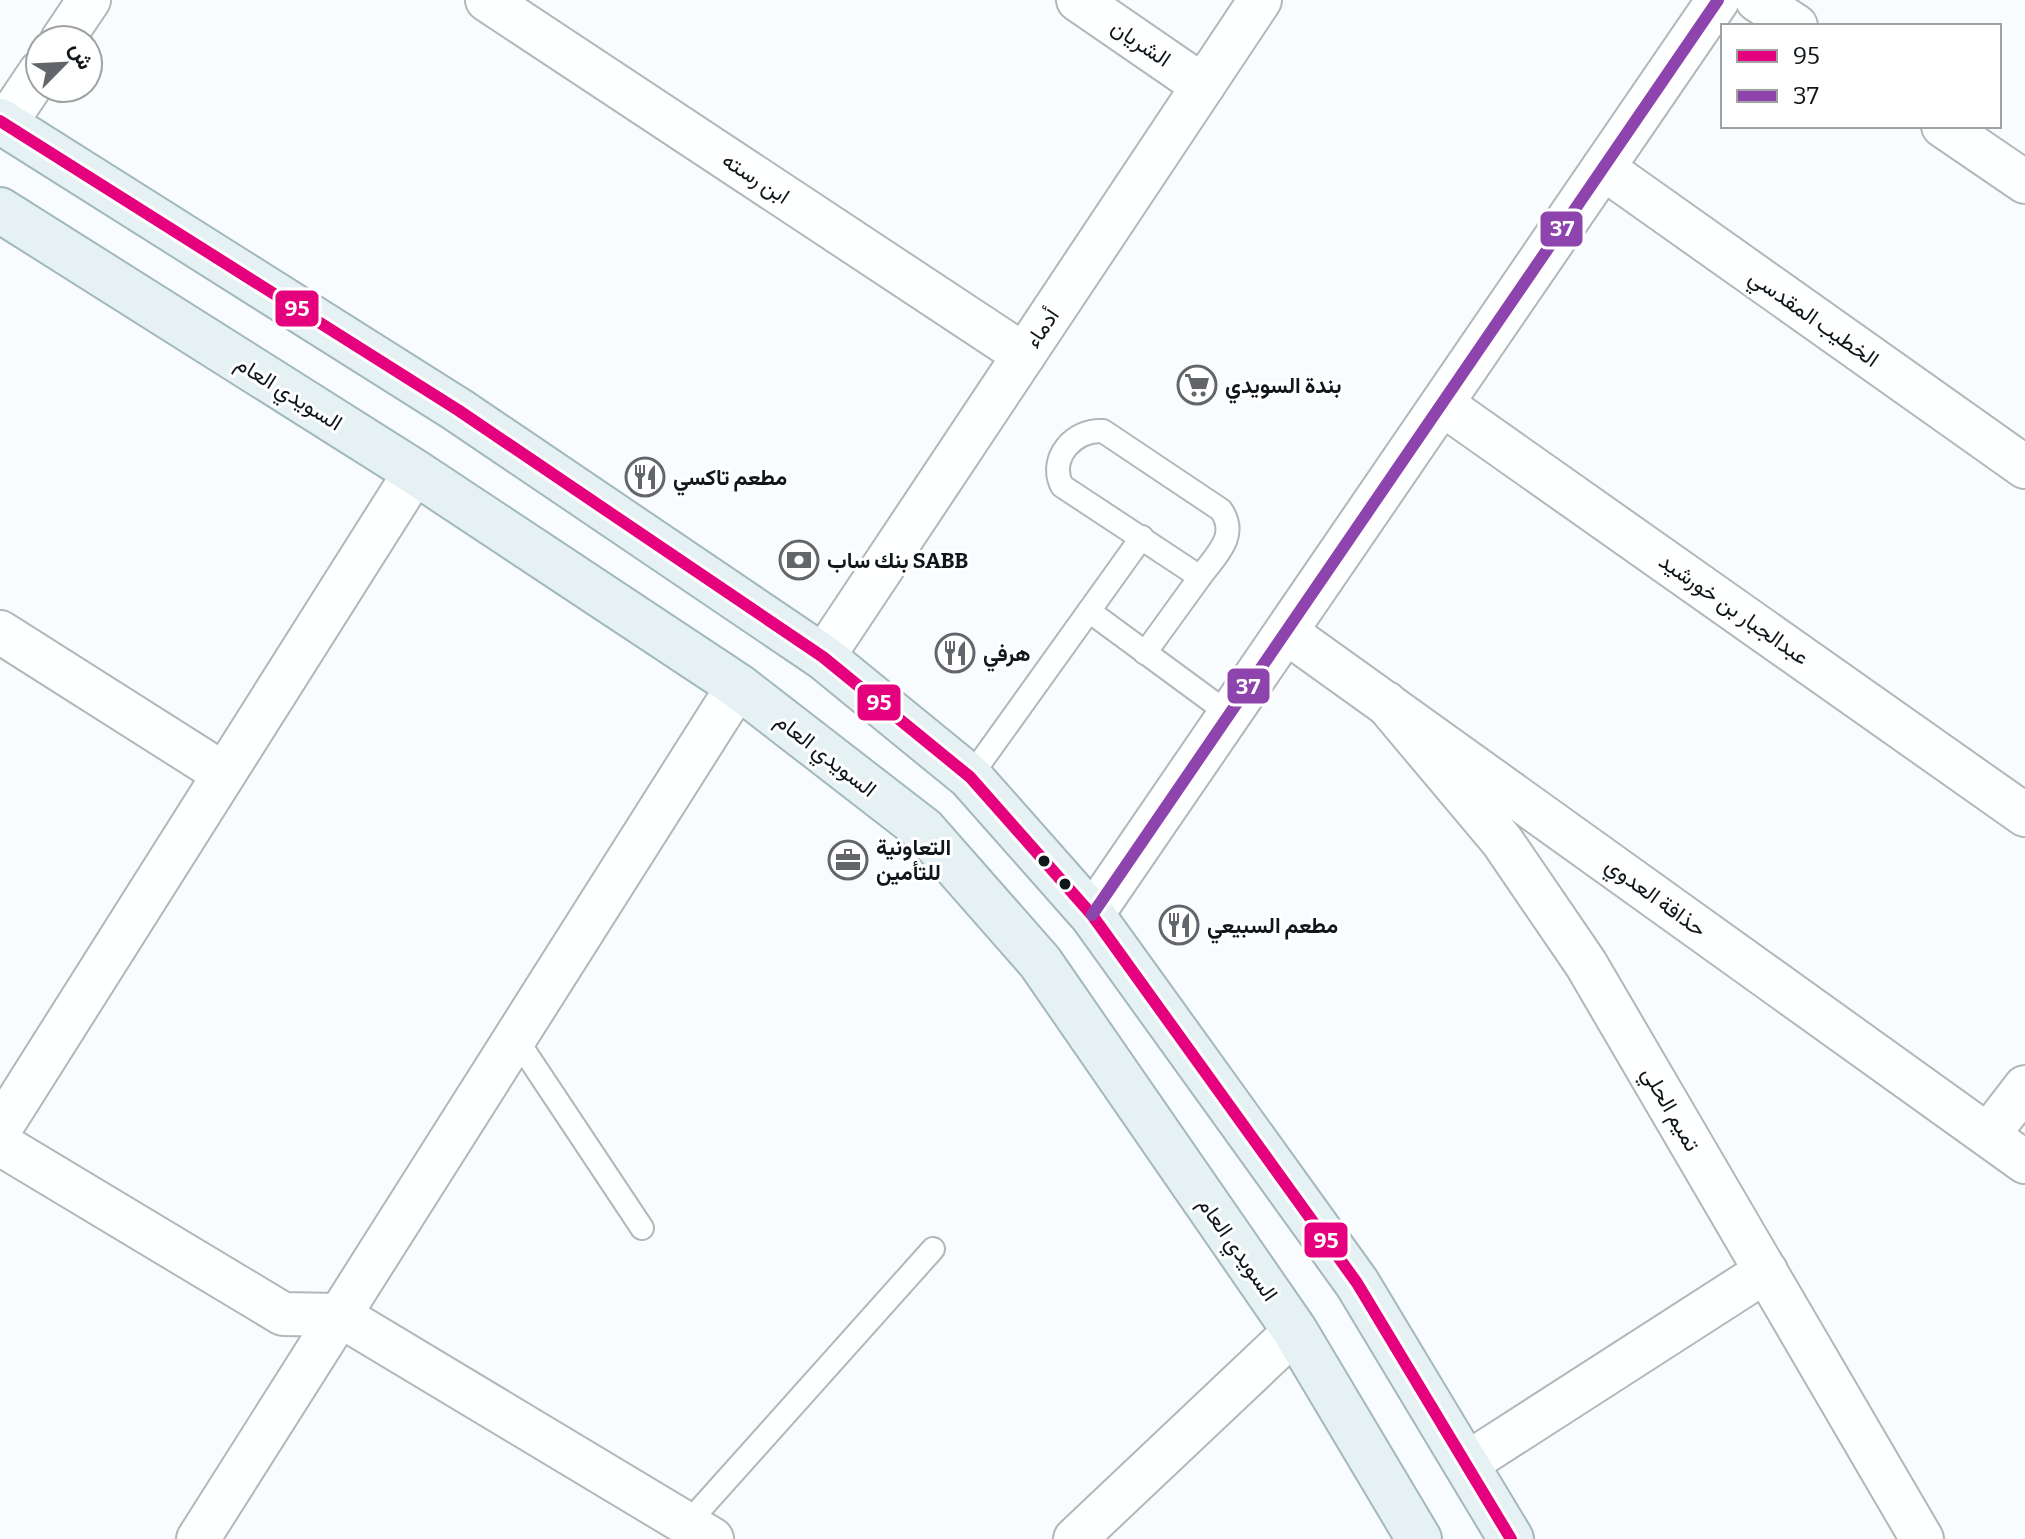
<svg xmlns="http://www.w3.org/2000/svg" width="2025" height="1539" font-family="Bitter,Vazirmatn,serif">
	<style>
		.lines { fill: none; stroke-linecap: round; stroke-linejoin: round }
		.lane-casing { stroke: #b3b7ba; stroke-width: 26 }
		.street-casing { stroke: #b3b7ba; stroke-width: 46 }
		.primary-casing { stroke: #a3b8bb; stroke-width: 48 }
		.lane { stroke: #feffff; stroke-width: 22 }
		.street { stroke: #feffff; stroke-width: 42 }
		.primary { stroke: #e5f1f2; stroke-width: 44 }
		.bus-1-casing { stroke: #fff; stroke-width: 18 }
		.bus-2-casing { stroke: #fff; stroke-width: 18 }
		.bus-1 { stroke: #e5007d; stroke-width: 12 }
		.bus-2 { stroke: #8e44ad; stroke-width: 12 }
		.bus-dot { fill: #10161a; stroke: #fff; stroke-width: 3 }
		.labels { text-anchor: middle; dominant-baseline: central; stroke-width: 6; stroke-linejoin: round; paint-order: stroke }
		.street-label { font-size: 22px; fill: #10161a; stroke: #fff }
		.poi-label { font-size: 22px; font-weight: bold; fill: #10161a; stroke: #fff; text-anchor: start }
		.line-badge { stroke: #fff; stroke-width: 3 }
		.badge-label { font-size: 22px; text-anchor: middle; font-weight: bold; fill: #fff }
	</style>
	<rect width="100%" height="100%" fill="#f9fcfe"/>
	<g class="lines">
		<g class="lane-casing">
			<g id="lane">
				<path d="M1089 611 1229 714"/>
				<path d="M1145 653 1200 577 1062 486C1048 458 1074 429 1103 431L1221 510C1239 536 1216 555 1200 577"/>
				<path d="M970 777 1142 537"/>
				<path d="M515 1037 642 1228"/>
				<path d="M687 1524 933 1249"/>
			</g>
		</g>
		<g class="street-casing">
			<g id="street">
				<path d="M487 0 1024 355"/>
				<path d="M1078 0 1203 86"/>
				<path d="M1757 0 1796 26"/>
				<path d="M62 40 89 0"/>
				<path d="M5 124 40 72"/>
				<path d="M1943 126 2025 182"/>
				<path d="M1603 168 2025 467"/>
				<path d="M1442 404 2025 815"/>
				<path d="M0 632 224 774"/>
				<path d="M1286 632 2025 1162"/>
				<path d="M823 657 1260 0"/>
				<path d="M1386 703 1502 841 1586 964 1922 1539"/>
				<path d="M1092 915 1718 0"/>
				<path d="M0 1129 415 472"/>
				<path d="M1988 1135 2025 1087"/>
				<path d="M0 1144 283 1314 339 1315 712 1539"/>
				<path d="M1466 1464 1766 1271"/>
				<path d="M198 1539 738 686"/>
				<path d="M1075 1539 1295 1331"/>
			</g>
		</g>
		<g class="primary-casing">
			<g id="primary">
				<path d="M0 121 458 410 823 657 970 777 1092 915 1357 1283 1511 1539"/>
				<path d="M0 210 415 472 738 686 924 830 1040 962 1295 1331 1419 1539"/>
			</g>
		</g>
		<use href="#lane" class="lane"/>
		<use href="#street" class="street"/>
		<use href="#primary" class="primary"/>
		<g class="bus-1-casing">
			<path id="bus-1" d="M0 121 458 410 823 657 970 777 1092 915 1357 1283 1511 1539"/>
		</g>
		<g class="bus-2-casing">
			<path id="bus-2" d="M1092 915 1718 0"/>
		</g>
		<use href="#bus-1" class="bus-1"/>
		<use href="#bus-2" class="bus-2"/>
	</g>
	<defs>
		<g id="supermarket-ring" transform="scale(2)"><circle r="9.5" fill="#fff" stroke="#62666a" stroke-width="1.5"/><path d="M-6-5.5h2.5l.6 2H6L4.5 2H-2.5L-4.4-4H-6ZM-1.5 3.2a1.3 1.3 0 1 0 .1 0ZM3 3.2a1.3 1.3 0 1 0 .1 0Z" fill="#62666a"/></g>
		<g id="restaurant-ring" transform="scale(2)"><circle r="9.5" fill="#fff" stroke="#62666a" stroke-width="1.5"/><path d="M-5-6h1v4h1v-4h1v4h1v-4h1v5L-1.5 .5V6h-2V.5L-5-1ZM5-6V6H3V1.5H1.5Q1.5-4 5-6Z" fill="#62666a"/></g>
		<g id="bank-ring" transform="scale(2)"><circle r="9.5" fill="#fff" stroke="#62666a" stroke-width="1.5"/><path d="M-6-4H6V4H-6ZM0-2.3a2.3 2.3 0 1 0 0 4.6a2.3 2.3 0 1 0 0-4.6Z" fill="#62666a"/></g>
		<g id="office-ring" transform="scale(2)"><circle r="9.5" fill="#fff" stroke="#62666a" stroke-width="1.5"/><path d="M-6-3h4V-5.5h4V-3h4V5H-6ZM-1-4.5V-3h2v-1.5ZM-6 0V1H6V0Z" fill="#62666a"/></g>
	</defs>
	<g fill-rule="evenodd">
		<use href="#supermarket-ring" x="1197" y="385"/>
		<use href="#restaurant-ring" x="645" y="477"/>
		<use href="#bank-ring" x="799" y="560"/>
		<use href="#restaurant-ring" x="955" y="653"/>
		<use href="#office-ring" x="848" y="860"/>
		<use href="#restaurant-ring" x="1179" y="925"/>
	</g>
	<g class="bus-dot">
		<circle cx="1044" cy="861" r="7"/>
		<circle cx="1065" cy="884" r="7"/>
	</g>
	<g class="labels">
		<g class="street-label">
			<text transform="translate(1141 43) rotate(34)">الشريان</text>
			<text transform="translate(756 178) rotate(33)">ابن رسته</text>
			<text transform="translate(1814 318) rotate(35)">الخطيب المقدسي</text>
			<text transform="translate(1042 328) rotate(-56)">أدماء</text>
			<text transform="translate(289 393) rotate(32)">السويدي العام</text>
			<text transform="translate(1734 609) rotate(35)">عبدالجبار بن خورشيد</text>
			<text transform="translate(826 755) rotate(38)">السويدي العام</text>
			<text transform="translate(1656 897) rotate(36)">حذافة العدوي</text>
			<text transform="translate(1671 1109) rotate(60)">تميم الحلي</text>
			<text transform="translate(1238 1249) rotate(55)">السويدي العام</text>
		</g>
		<g class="poi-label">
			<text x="1225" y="385">بندة السويدي</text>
			<text x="673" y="477">مطعم تاكسي</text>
			<text x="827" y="560">بنك ساب SABB</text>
			<text x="983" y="653">هرفي</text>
			<text x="876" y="847">التعاونية<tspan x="876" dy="25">للتأمين</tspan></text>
			<text x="1207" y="925">مطعم السبيعي</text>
		</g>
	</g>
	<g class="line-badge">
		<rect x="1539" y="210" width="45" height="38" rx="8" fill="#8e44ad"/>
		<rect x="274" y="289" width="46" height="39" rx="8" fill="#e5007d"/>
		<rect x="1226" y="667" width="45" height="38" rx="8" fill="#8e44ad"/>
		<rect x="856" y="683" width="46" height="39" rx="8" fill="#e5007d"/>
		<rect x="1303" y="1221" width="46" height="38" rx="8" fill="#e5007d"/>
	</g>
	<g class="badge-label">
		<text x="1562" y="236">37</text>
		<text x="297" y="316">95</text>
		<text x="1248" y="694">37</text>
		<text x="879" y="710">95</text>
		<text x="1326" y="1248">95</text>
	</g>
	<rect x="1721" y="24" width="280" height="104" fill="#ffffff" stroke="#9fa2a3" stroke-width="2"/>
	<rect x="1737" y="50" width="40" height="12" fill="#e5007d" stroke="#9fa2a3" stroke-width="2"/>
	<text x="1793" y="64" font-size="24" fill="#10161a">95</text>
	<rect x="1737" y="90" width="40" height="12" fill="#8e44ad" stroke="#9fa2a3" stroke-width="2"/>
	<text x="1793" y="104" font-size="24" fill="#10161a">37</text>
	<g transform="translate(64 64) rotate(66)"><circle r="38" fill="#ffffff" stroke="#9fa2a3" stroke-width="2"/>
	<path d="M0-6L14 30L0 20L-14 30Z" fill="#62666a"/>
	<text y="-12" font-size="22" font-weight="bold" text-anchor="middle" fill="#10161a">ش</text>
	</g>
</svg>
